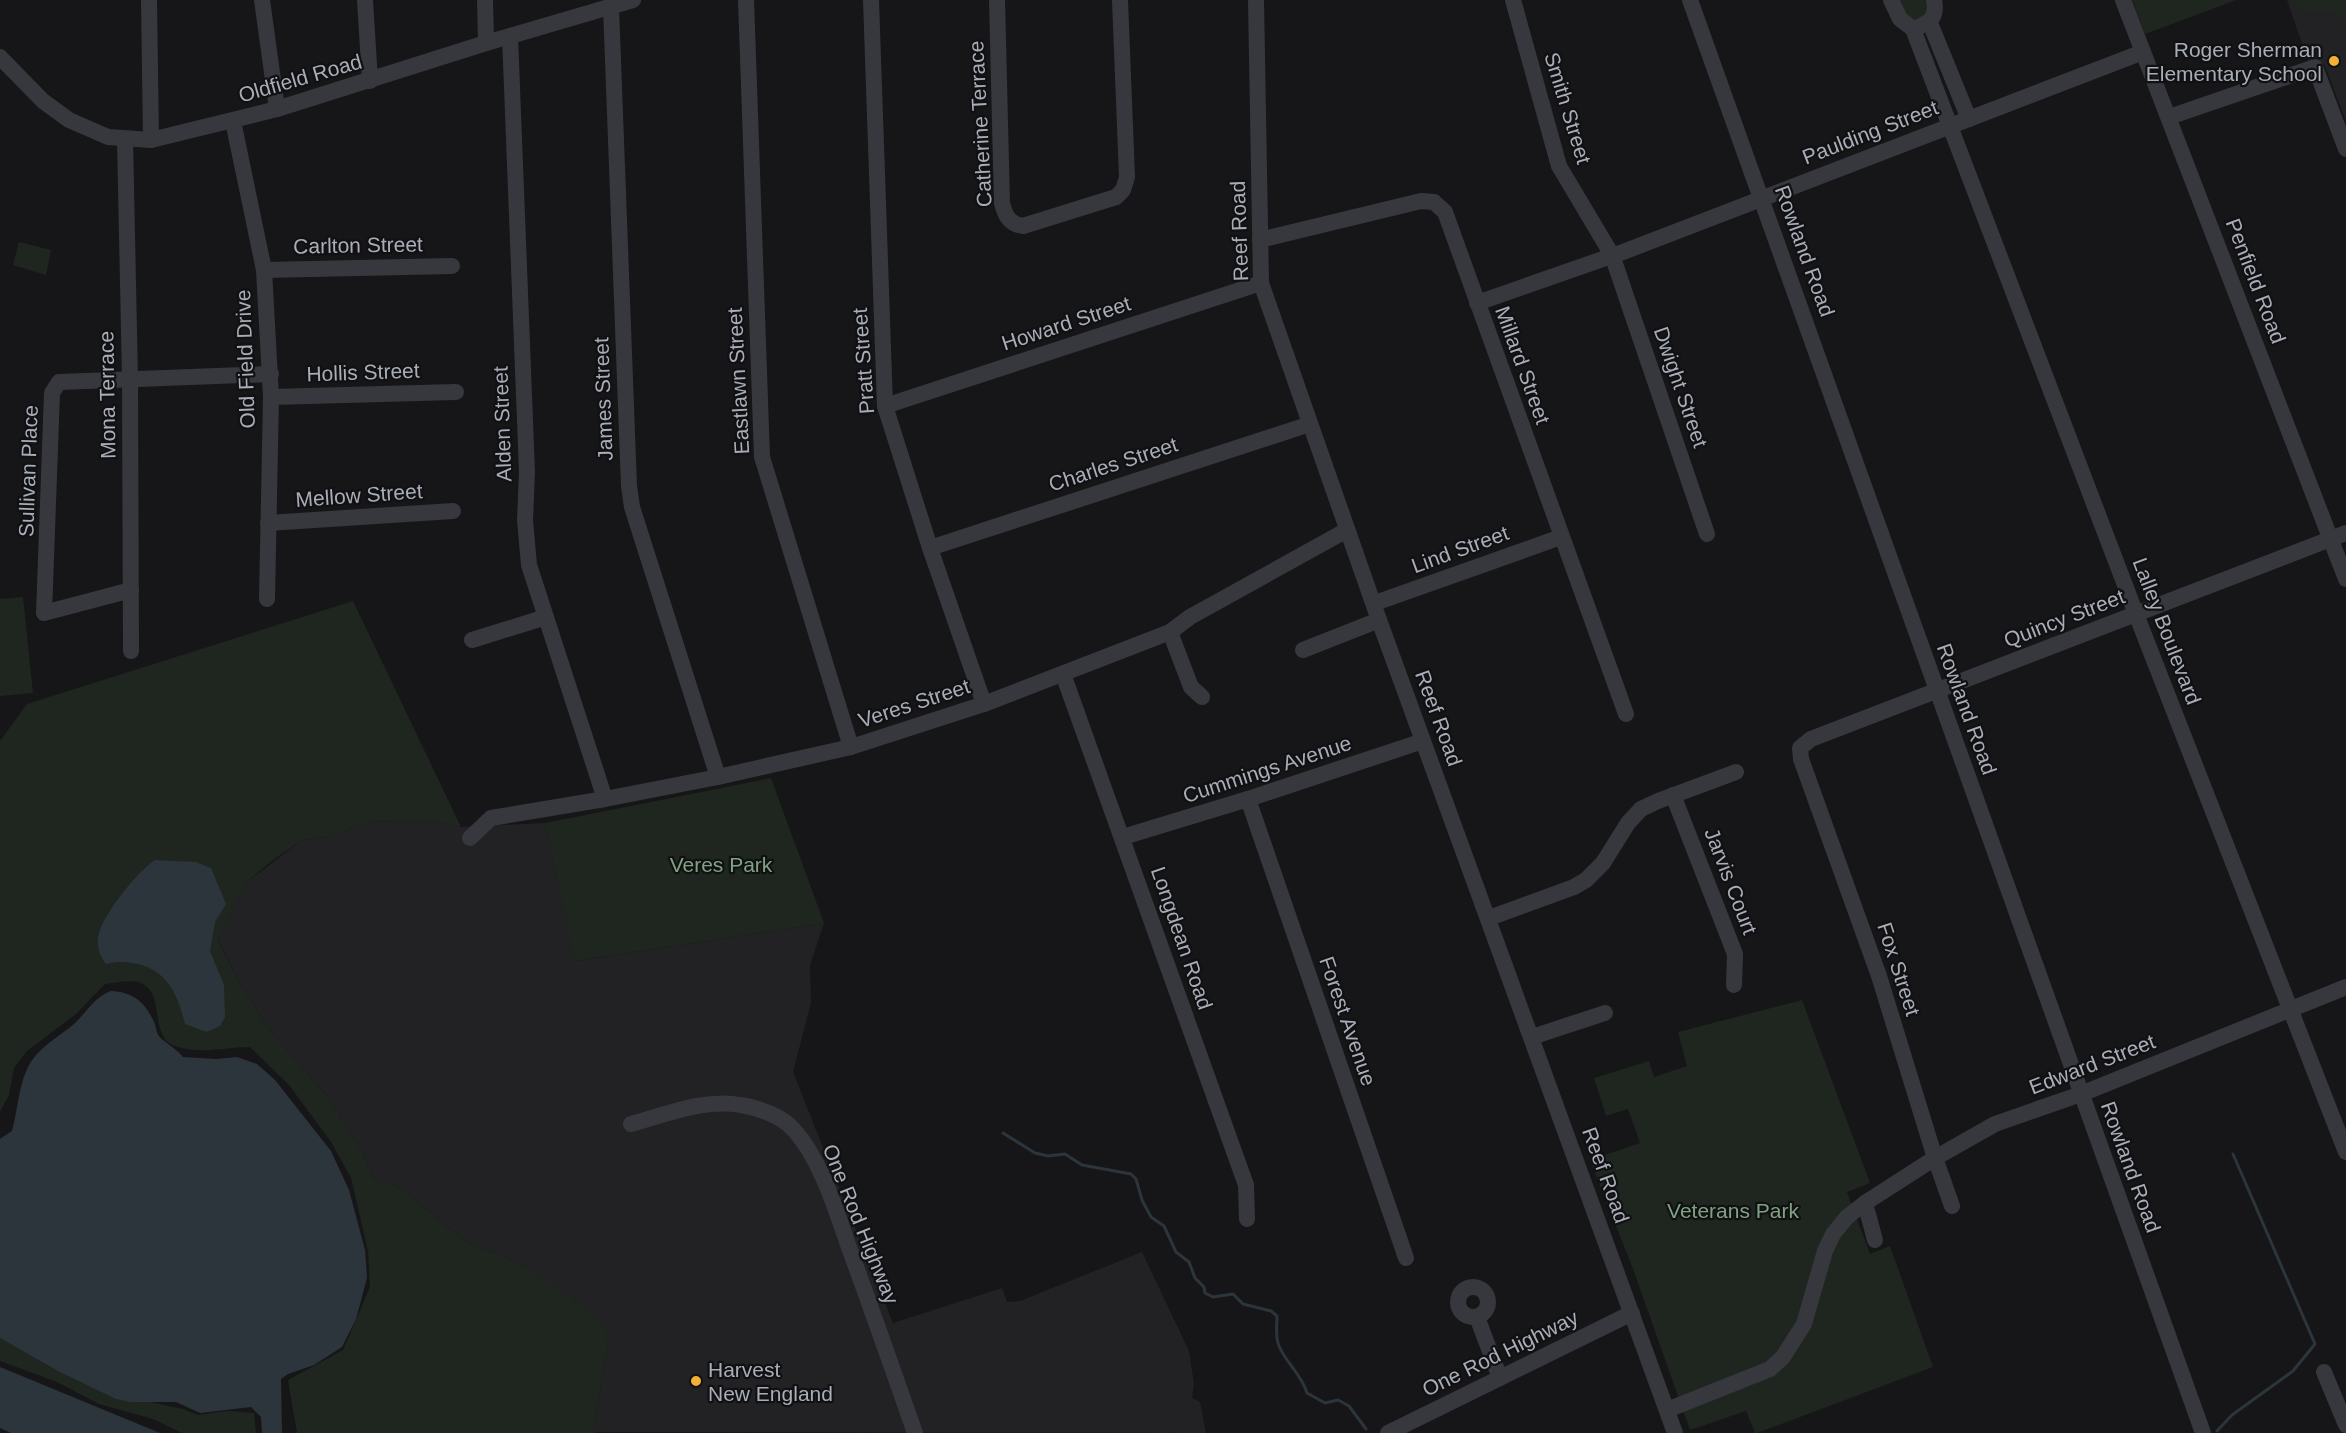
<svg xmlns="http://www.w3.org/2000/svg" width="2346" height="1433" font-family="Arial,sans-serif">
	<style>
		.built { fill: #222225 }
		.green { fill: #1e261f }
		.water { fill: #2c353c }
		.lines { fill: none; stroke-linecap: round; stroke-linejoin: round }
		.stream { stroke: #2c353c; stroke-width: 3 }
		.minor { stroke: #37383d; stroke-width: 16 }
		.poi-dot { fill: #f2b134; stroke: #111113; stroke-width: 2 }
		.labels { text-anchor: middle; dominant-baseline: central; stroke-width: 4.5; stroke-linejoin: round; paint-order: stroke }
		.poi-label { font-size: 21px; fill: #a8adb8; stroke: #111113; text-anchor: end }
		.street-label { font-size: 21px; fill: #a8adb8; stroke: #111113 }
		.park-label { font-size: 21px; fill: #7fa381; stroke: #111113 }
	</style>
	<rect width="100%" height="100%" fill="#161618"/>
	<g class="built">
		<path d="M2287 0H2346V122L2325 66 2317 58 2308 61Z"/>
		<path d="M393 820H427L461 827 545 823 576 961 824 923 810 965 811 1003 793 1072 893 1323 1002 1288 1007 1302 1020 1301 1142 1252 1189 1351 1194 1384 1192 1398 1200 1402 1206 1433 593 1432 607 1347 514 1261 465 1241 402 1189 374 1179 359 1145 327 1096 270 1031 240 984 218 939 246 883 302 840 324 837 368 823Z"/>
	</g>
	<g class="green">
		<path d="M1896 0H1928V14L1911 21Z"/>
		<path d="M2132 0H2236L2145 34Z"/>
		<path d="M2291 0H2346V26L2335 11H2306L2293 6Z"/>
		<path d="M19 242 51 250 46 275 13 265Z"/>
		<path d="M23 597 33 693 0 696V599Z"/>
		<path d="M353 601 461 827 427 820H393L368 823 324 837 302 840 269 863 246 883 218 940 240 984 270 1031 327 1096 359 1145 374 1179 402 1189 465 1241 514 1261 563 1291 605 1328 607 1347 593 1432 598 1433H297L288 1380 343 1350 370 1287 368 1251 351 1178 331 1142 289 1085 250 1047C226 1047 198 1055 175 1046 147 1036 168 991 138 982 128 980 115 983 105 984L76 1014 27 1051 14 1068 9 1095 0 1112V741L27 704Z"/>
		<path d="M771 778 824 923 575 961 545 823Z"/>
		<path d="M1802 1000 1870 1183 1847 1192 1870 1254 1890 1246 1933 1367 1757 1433H1755L1746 1411 1690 1430 1633 1269 1590 1160 1640 1143 1628 1109 1606 1116 1594 1078 1649 1061 1654 1077 1687 1066 1678 1032Z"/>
		<path d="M0 1336 117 1395 183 1409 198 1415 227 1411 254 1413 256 1433H182L153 1419 99 1404 57 1382 0 1361Z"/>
	</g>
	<g class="water">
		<path d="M155 860 196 862 211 868 226 904 215 922 210 951 224 985 225 1017 220 1026 207 1032 185 1024C178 996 168 971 138 964 126 962 118 961 106 964 99 955 96 945 99 933 105 912 137 872 155 860Z"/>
		<path d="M111 991C133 992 145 1002 154 1022 156 1026 156 1032 159 1036 161 1040 176 1048 183 1057L216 1059 237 1057 257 1064 275 1080 331 1151 349 1190 365 1250 367 1278 356 1319 342 1347 314 1365 288 1374 281 1379 282 1433H262L261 1417 251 1407 200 1413 176 1402H131L116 1399 60 1372 0 1338V1139L12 1131C20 1102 18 1071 41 1050 52 1039 66 1032 77 1021 88 1010 96 996 111 991Z"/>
		<path d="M0 1367 160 1433H11L0 1428Z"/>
	</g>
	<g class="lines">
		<g class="stream">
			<path d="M1003 1133 1035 1153 1048 1156 1065 1154 1082 1165 1131 1174 1136 1179 1142 1200 1151 1217 1164 1226 1176 1252 1189 1262 1195 1278 1204 1287 1205 1293 1213 1297 1233 1294 1243 1304 1271 1311 1277 1316C1277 1326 1275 1337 1279 1346 1286 1363 1302 1375 1307 1393L1325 1403 1338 1400 1349 1406 1366 1429"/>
			<path d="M2217 1431 2232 1415 2293 1371 2315 1344 2233 1154"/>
		</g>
		<g class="minor">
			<path d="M149 0 151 140"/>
			<path d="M262 0 277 109"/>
			<path d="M365 0 370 81"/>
			<path d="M485 0 486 43"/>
			<path d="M746 0 762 457 851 747"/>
			<path d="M871 0 885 406 930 548 984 704"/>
			<path d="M997 0 1002 203C1005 215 1009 224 1023 226L1116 197 1123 190 1127 177 1120 0"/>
			<path d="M1256 0 1261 283 1379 620 1675 1433"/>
			<path d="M1513 0 1559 166 1612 255 1707 534"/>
			<path d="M1690 0 2203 1433"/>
			<path d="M1891 0 1900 19 1913 29C1929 23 1938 19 1934 0"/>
			<path d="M2123 0 2346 579"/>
			<path d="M611 7 629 486 632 507 718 777"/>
			<path d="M1930 23 1969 119"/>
			<path d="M1913 29 2136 614 2346 1152"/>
			<path d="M510 36 527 472 525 520 529 565 605 799"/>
			<path d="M0 57 43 101 69 120 108 137 151 140 277 109 486 43 633 0"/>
			<path d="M2169 117 2315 67 2346 149"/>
			<path d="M233 121 264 270 271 397 267 599"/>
			<path d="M125 139 130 379 131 651"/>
			<path d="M1260 240 1421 201 1434 202 1445 212 1626 714"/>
			<path d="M264 270 452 266"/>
			<path d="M1477 303 1623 252 2143 52"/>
			<path d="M271 397 456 392"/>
			<path d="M885 406 1261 283"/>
			<path d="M268 523 453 511"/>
			<path d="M930 548 1310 424"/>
			<path d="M131 590 44 613 52 393 59 382 271 374"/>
			<path d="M1375 603 1561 537"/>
			<path d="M1170 632 1191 687 1202 697"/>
			<path d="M472 640 546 617"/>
			<path d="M1303 650 1379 620"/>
			<path d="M1063 674 1246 1185 1247 1219"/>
			<path d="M1673 795 1735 954 1734 985"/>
			<path d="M1248 799 1406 1258"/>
			<path d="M1123 837 1248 799 1423 741"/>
			<path d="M470 838 491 818 605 799 718 777 851 747 984 704 1170 632 1190 617 1347 530"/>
			<path d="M1489 918 1574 887 1586 880 1603 863 1628 823 1641 809 1658 801 1736 772"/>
			<path d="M1532 1037 1605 1013"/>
			<path d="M631 1124C665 1115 705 1098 741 1105 759 1108 782 1116 794 1130 822 1161 837 1214 851 1253 873 1313 894 1373 915 1433"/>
			<path d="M1865 1203 1875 1240"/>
			<path d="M1952 1206 1935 1158 1879 976 1801 759 1800 748 1811 739 2346 533"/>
			<circle cx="1473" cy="1302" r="15"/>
			<path d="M1477 1317 1500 1378"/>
			<path d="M2324 1372 2346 1425"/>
			<path d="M1667 1410 1770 1369 1783 1357 1804 1324 1825 1251 1833 1234 1847 1217 1865 1203 1935 1158 1995 1124 2081 1094 2346 987"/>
			<path d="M1388 1433 1632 1313"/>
		</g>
	</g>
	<g class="poi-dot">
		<circle cx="2334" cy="61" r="6"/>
		<circle cx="696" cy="1381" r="6"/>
	</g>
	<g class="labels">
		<g class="poi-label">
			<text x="2322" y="49">Roger Sherman<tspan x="2322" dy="24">Elementary School</tspan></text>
			<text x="708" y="1369" text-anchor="start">Harvest<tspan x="708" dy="24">New England</tspan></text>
		</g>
		<g class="street-label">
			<text transform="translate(300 78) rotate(-16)">Oldfield Road</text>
			<text transform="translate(1568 108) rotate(73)">Smith Street</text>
			<text transform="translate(980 124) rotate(-93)">Catherine Terrace</text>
			<text transform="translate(1870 132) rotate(-21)">Paulding Street</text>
			<text transform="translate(1239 231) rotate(-92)">Reef Road</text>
			<text transform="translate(358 245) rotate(-1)">Carlton Street</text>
			<text transform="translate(1805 251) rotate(70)">Rowland Road</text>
			<text transform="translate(2256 281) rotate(69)">Penfield Road</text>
			<text transform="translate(1066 323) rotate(-18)">Howard Street</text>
			<text transform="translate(245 359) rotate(-92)">Old Field Drive</text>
			<text transform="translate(863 361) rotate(-94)">Pratt Street</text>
			<text transform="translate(1523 365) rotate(70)">Millard Street</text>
			<text transform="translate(363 372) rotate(-2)">Hollis Street</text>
			<text transform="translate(738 381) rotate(-93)">Eastlawn Street</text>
			<text transform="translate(1681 387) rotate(71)">Dwight Street</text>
			<text transform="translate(107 395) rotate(-91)">Mona Terrace</text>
			<text transform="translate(603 399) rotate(-92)">James Street</text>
			<text transform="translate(502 424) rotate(-92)">Alden Street</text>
			<text transform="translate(1113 464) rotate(-18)">Charles Street</text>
			<text transform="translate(28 471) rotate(-88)">Sullivan Place</text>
			<text transform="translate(359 495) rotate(-4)">Mellow Street</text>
			<text transform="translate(1460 549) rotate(-20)">Lind Street</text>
			<text transform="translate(2064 618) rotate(-21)">Quincy Street</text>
			<text transform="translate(2167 631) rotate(69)">Lalley Boulevard</text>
			<text transform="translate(914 703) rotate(-18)">Veres Street</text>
			<text transform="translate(1967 709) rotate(70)">Rowland Road</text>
			<text transform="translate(1439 718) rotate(70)">Reef Road</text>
			<text transform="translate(1267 769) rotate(-18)">Cummings Avenue</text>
			<text transform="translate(1731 881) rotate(69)">Jarvis Court</text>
			<text transform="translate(1182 938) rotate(71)">Longdean Road</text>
			<text transform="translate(1899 969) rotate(72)">Fox Street</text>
			<text transform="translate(1348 1021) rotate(71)">Forest Avenue</text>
			<text transform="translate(2092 1064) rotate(-21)">Edward Street</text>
			<text transform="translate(2131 1167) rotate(70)">Rowland Road</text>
			<text transform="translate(1606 1175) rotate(70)">Reef Road</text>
			<text transform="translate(861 1224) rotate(68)">One Rod Highway</text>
			<text transform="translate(1500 1353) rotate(-26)">One Rod Highway</text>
		</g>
		<g class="park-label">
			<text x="721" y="864">Veres Park</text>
			<text x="1733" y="1210">Veterans Park</text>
		</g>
	</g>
</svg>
